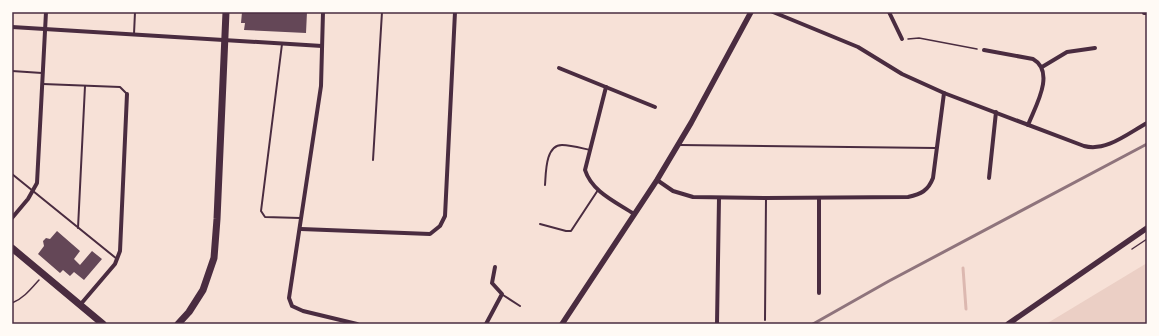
<svg xmlns="http://www.w3.org/2000/svg" width="1159" height="336" font-family="'Sofia Sans Condensed',sans-serif">
	<style>
		.green { fill: #ebcfc5 }
		.lines { fill: none; stroke-linecap: round; stroke-linejoin: round }
		.stream { stroke: #dcb8b0; stroke-width: 3 }
		.building { fill: #644757 }
		.path { stroke: #4a2c40; stroke-width: 1.5 }
		.service { stroke: #4a2c40; stroke-width: 2 }
		.minor { stroke: #4a2c40; stroke-width: 4 }
		.tertiary { stroke: #4a2c40; stroke-width: 5.5 }
		.primary { stroke: #4a2c40; stroke-width: 7 }
		.rail { stroke: #8f747c; stroke-width: 3 }
		.neatline { fill: none; stroke: #4a2c40; stroke-width: 1.5 }
	</style>
	<rect width="100%" height="100%" fill="#f7e1d7"/>
	<path class="green" d="M1147 263V324H1046Z"/>
	<g class="lines">
		<path class="stream" d="M963 268 966 309"/>
	</g>
	<g class="building">
		<path d="M242 12H307L306 33 244 30 245 23H241Z"/>
		<path d="M57 231 80 251 74 259 80 265 92 251 102 259 84 280 74 272 70 276 63 270 60 273 38 254 44 246 43 241 46 238 50 239Z"/>
	</g>
	<g class="lines">
		<g class="path">
			<path d="M908 39 919 38 977 49"/>
			<path d="M1132 249 1147 239"/>
			<path d="M12 303C23 299 31 289 39 280"/>
		</g>
		<g class="service">
			<path d="M1036 12H1047"/>
			<path d="M134 34 135 12"/>
			<path d="M282 44 261 211 265 217 300 218"/>
			<path d="M12 71 42 73"/>
			<path d="M43 84 120 87 127 94"/>
			<path d="M680 145 936 148"/>
			<path d="M373 160 382 12"/>
			<path d="M12 174 117 259"/>
			<path d="M545 185C546 174 545 145 562 145 571 145 581 148 590 150"/>
			<path d="M540 224 566 231H571L598 190"/>
			<path d="M78 228 85 86"/>
			<path d="M503 295 520 306"/>
			<path d="M765 320 766 198"/>
		</g>
		<g class="minor">
			<path d="M323 12 321 86 289 298 292 306 303 311 357 324"/>
			<path d="M773 12 858 47 902 74 944 93 1084 146C1106 152 1127 134 1147 123"/>
			<path d="M889 12 902 39"/>
			<path d="M1144 13H1147"/>
			<path d="M12 27 322 46"/>
			<path d="M984 50 1033 59C1056 72 1035 107 1028 125"/>
			<path d="M1042 67 1067 52 1095 48"/>
			<path d="M559 68 655 107"/>
			<path d="M606 87 585 170C592 192 616 202 634 214"/>
			<path d="M989 178 996 112"/>
			<path d="M657 180 673 191 693 197 766 198 908 197C921 194 928 191 933 178L944 93"/>
			<path d="M819 198V293"/>
			<path d="M12 218 28 199 37 183 46 12"/>
			<path d="M301 229 430 234 440 226 445 216 455 12"/>
			<path d="M80 305 115 264 120 251 127 94"/>
			<path d="M486 324 502 294 492 283 495 267"/>
			<path d="M717 324 719 198"/>
		</g>
		<g class="tertiary">
			<path d="M562 324 657 180 691 123 751 12"/>
			<path d="M1008 324 1147 228"/>
		</g>
		<g class="primary">
			<path d="M12 248 103 324"/>
			<path d="M178 324 189 312 203 290 214 258 217 219 226 12"/>
		</g>
		<path class="rail" d="M813 324 889 281 1147 144"/>
	</g>
	<rect width="1159" height="336" fill="none" stroke="#fffaf5" stroke-width="26"/>
	<rect x="13" y="13" width="1133" height="310" class="neatline"/>
</svg>
